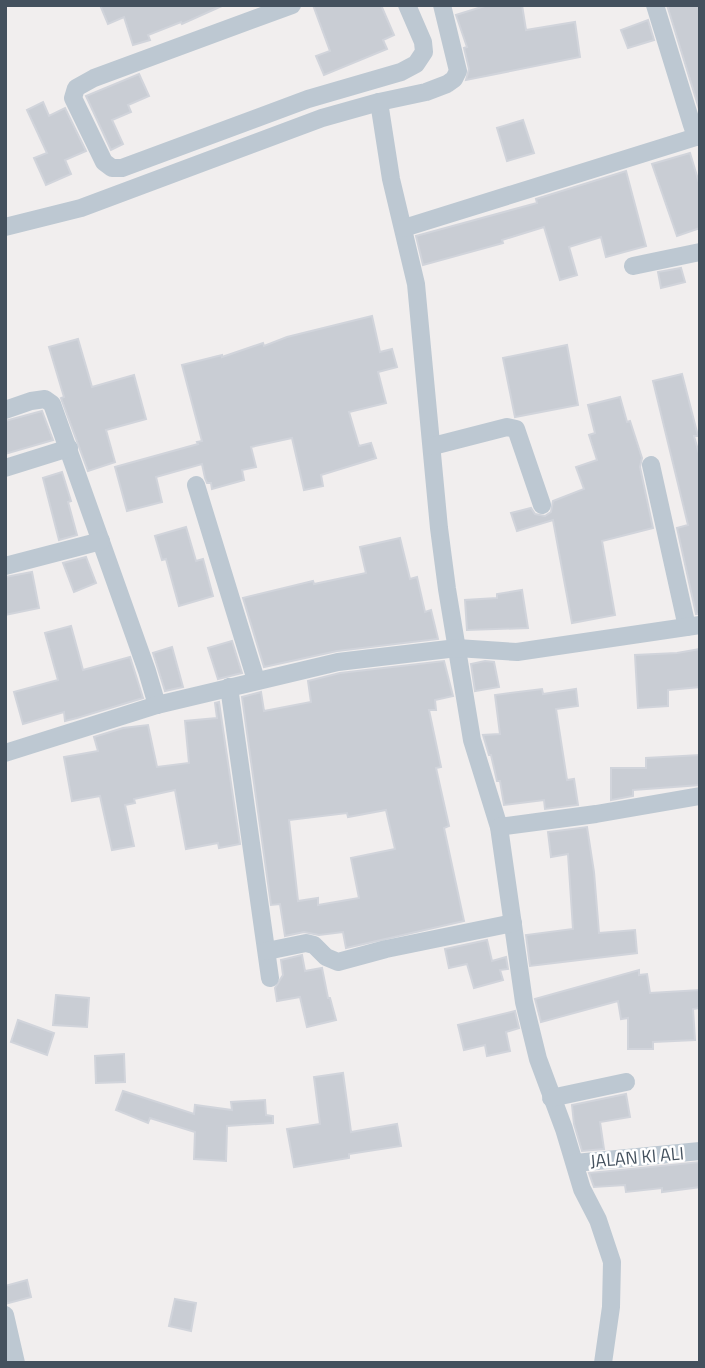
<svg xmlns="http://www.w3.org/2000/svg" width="705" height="1368" font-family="'Titillium Web',sans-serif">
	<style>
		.building { fill: #c9cdd4; stroke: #d1d4db; stroke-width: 2; fill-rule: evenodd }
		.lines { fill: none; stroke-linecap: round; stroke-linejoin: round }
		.street { stroke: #bdc8d2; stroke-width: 18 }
		.labels { text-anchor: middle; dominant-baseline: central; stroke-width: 5; stroke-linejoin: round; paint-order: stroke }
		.street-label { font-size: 18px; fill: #44515e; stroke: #fff }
	</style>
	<rect width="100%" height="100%" fill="#f1eeee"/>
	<g class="building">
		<path d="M100 5H224L182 24 181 22 148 35 150 40 133 45 124 17 108 24Z"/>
		<path d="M313 5H381L394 35 383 40 387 49 324 75 316 56 330 51Z"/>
		<path d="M488 5H522L526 30 575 22 580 57 466 80 469 69 464 48 467 47 456 15Z"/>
		<path d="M667 5H700V112Z"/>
		<path d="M648 20 654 40 628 48 621 30Z"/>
		<path d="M139 74 149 96 128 105 131 112 112 120 123 144 111 150 86 96Z"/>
		<path d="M43 102 49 116 65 108 86 151 65 160 71 174 46 185 34 158 47 153 27 110Z"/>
		<path d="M523 120 534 153 507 161 497 128Z"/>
		<path d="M690 153 700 186V228L677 236 652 164Z"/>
		<path d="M626 171 646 246 606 257 601 237 569 247 577 275 560 280 544 227 502 240 503 243 423 265 416 236 537 203 536 199Z"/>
		<path d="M681 268 685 282 661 288 658 272Z"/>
		<path d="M372 316 380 352 392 349 397 367 378 372 386 403 349 412 359 446 371 443 376 458 321 475 323 486 304 490 292 438 251 447 256 467 242 470 244 480 212 489 211 483H207L205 478 202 464 156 477 162 502 127 511 115 467 198 444 197 442 202 441 182 365 222 355V357L263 343 264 346 287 337Z"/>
		<path d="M78 339 92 387 134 375 146 419 106 430 115 462 88 471 61 398 64 397 49 347Z"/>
		<path d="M567 345 578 405 515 417 503 358Z"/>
		<path d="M682 374 698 436H694L700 457V614H696L677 528 688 525 653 381Z"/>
		<path d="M620 397 627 422 630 421 642 458 640 467 653 528 602 541 615 615 572 623 553 520 517 531 511 513 531 508 535 514 545 516 551 512 553 501 584 489 576 467 597 460 589 435 595 433 588 405Z"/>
		<path d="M42 411 53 440 5 454V421Z"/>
		<path d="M62 472 71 501 68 502 77 535 59 540 43 478Z"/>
		<path d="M186 527 196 561 203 559 213 596 179 606 166 559 162 560 155 536Z"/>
		<path d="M400 538 410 579 417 577 425 612 431 610 438 639 337 651 264 667 243 598 313 581 314 584 366 573 360 547Z"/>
		<path d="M86 557 96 583 74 592 63 563Z"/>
		<path d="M32 572 39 608 5 615V577Z"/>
		<path d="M522 590 528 628 467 630 465 600 497 598V594Z"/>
		<path d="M71 626 83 670 130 657 143 698 77 718 65 721 64 712 23 724 14 692 58 680 45 633Z"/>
		<path d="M232 641 242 673 218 679 208 648Z"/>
		<path d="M172 647 183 687 165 691 153 653Z"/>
		<path d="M700 649V687L668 690V706L638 708 635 655 677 653Z"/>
		<path d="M444 661 453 696 435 700 436 710H429L441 767 436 768 449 826 444 828 464 921 346 948 343 932 319 935 304 932 285 936 280 904 271 905 242 697 261 692 264 711 311 702 308 681 340 673ZM386 810 395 849 351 858 359 898 318 905V898L298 901 289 820 347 813 348 817Z"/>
		<path d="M485 661 494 662 499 687 475 691 471 664Z"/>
		<path d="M542 689 543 694 576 689 578 706 556 709 567 780 574 779 578 805 545 809 544 800 504 805 500 781H497L491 755H489L483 735 500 734 495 695Z"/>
		<path d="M219 702 240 844 219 848 218 843 186 849 175 790 134 799 135 803 125 805 134 846 112 850 100 796 72 801 64 757 98 751 94 737 123 728 148 725 157 767 189 763 185 721 217 718 215 703Z"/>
		<path d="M700 755V785L633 790V796L611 800V768H646V758Z"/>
		<path d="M587 827 594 872 599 933 635 930 637 953 530 966 526 935 573 929 568 854 551 857 548 832Z"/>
		<path d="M487 940 492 961 506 957 508 969 500 970 503 980 474 988 467 964 449 968 445 949Z"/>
		<path d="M302 955 305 971 322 968 328 998H330L336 1020 307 1027 300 997 277 1001 275 988 283 975 281 960Z"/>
		<path d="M639 970V975L647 974 650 993 700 990V1008L693 1009 695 1040 653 1042V1049H628V1018L621 1019 618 1001 541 1022 535 999Z"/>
		<path d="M56 995 89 998 87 1027 53 1025Z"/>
		<path d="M515 1011 519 1028 506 1032 510 1051 487 1056 485 1045 464 1050 458 1025Z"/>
		<path d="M18 1020 54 1033 47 1055 11 1042Z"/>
		<path d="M124 1054 125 1082 96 1083 95 1056Z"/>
		<path d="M343 1073 351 1132 397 1124 401 1146 349 1154V1158L294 1167 287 1129 320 1124 314 1077Z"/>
		<path d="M123 1091 194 1114 195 1105 232 1110 231 1102 265 1100 266 1115 273 1116V1123L227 1126 226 1161 194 1159 195 1132 150 1118 148 1123 116 1110Z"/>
		<path d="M626 1094 630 1117 600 1122 604 1149 582 1151 574 1124 572 1105Z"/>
		<path d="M700 1162V1187L662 1192V1188L626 1192 625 1185 594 1187 589 1173Z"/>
		<path d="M27 1280 31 1297 5 1304V1286Z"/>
		<path d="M175 1299 196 1303 191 1331 169 1326Z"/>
	</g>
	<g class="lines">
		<g class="street">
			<path d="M292 5 94 78 76 88 73 98 104 162 112 168H122L308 99 401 72 416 64 424 52 423 42 407 5"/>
			<path d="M655 5 692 125 696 137H700"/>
			<path d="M379 102 391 179 416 284 439 528 447 589 472 740 499 827 524 1002 538 1059 564 1129 582 1189 598 1220 612 1262 611 1307 603 1363"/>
			<path d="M5 227 81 208 322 118 379 102 426 92 447 84 454 79 458 71 442 5"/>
			<path d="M404 228 696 137"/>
			<path d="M633 266 700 252"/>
			<path d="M5 410 31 401 45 399 52 404 147 671 157 705"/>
			<path d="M433 446 507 427 516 429 542 505"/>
			<path d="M651 465 687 627"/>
			<path d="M5 468 69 448"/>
			<path d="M196 485 256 680"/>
			<path d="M5 566 101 541"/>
			<path d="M229 687 270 978"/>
			<path d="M5 753 157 705 338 662 457 648 517 652 700 625"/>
			<path d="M499 827 596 814 700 796"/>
			<path d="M267 951 306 943 314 945 326 957 338 962 386 949 513 923"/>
			<path d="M551 1098 626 1082"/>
			<path d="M575 1163 700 1151"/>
			<path d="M5 1315 16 1363"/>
		</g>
	</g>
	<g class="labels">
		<g class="street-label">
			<text transform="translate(637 1157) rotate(-5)">JALAN KI ALI</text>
		</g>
	</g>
	<rect width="705" height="1368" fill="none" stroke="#44515e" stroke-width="14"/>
</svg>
